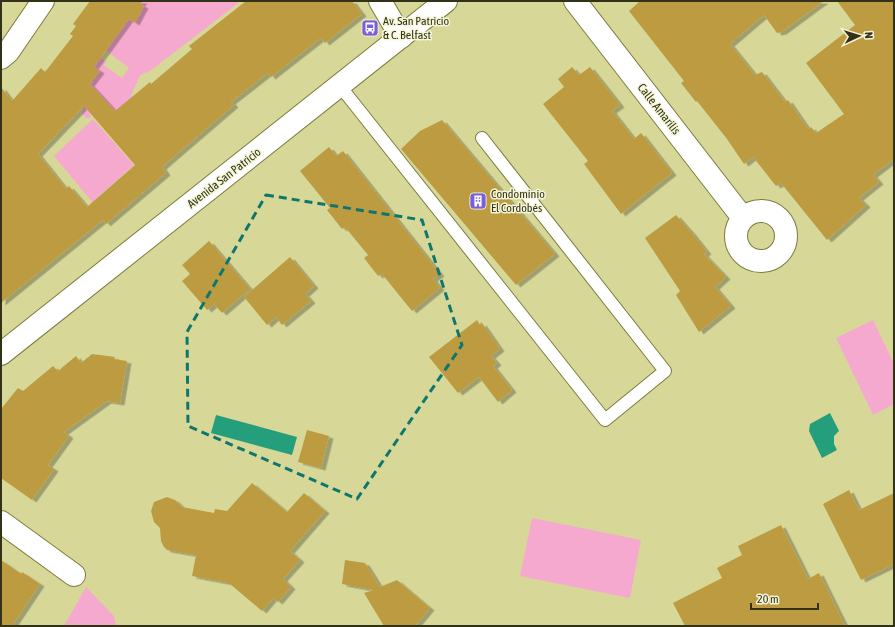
<svg xmlns="http://www.w3.org/2000/svg" width="895" height="627" font-family="'Asap Condensed',sans-serif">
	<style>
		.green { fill: #f6a9ce }
		.water { fill: #259e7c }
		.building { fill: #bd9b40; fill-rule: evenodd; filter: url(#shadow) }
		.lines { fill: none; stroke-linecap: round; stroke-linejoin: round }
		.lane-casing { stroke: #7c7c3f; stroke-width: 14 }
		.street-casing { stroke: #7c7c3f; stroke-width: 24 }
		.primary-casing { stroke: #7c7c3f; stroke-width: 24 }
		.lane { stroke: #fff; stroke-width: 12 }
		.street { stroke: #fff; stroke-width: 22 }
		.primary { stroke: #fff; stroke-width: 22 }
		.marked { fill: none; stroke: #0f766e; stroke-width: 3; stroke-dasharray: 8 5; stroke-linejoin: round }
		.labels { text-anchor: middle; dominant-baseline: central; stroke-width: 3; stroke-linejoin: round; paint-order: stroke }
		.poi-label { font-size: 12px; fill: #323218; stroke: #f5f6d7; text-anchor: start }
		.street-label { font-size: 12px; fill: #323218; stroke: #f5f6d7 }
	</style>
	<defs>
		<filter id="shadow"><feDropShadow dx="4.5" dy="2.5" stdDeviation="0" flood-color="#0004"/></filter>
	</defs>
	<rect width="100%" height="100%" fill="#d7d898"/>
	<g class="green">
		<path d="M131 1H241L150 71 140 75 131 96 145 112 90 113 91 118H86L82 114 83 108 74 100 88 67 100 57 106 62 104 65 122 78 129 68 104 49Z"/>
		<path d="M93 119 134 165 98 197 109 213 104 216 54 156Z"/>
		<path d="M873 320 894 364V404L873 415 836 338Z"/>
		<path d="M532 518 641 540 630 598 520 576Z"/>
		<path d="M86 587 114 616 116 626H64Z"/>
	</g>
	<g class="water">
		<path d="M830 413 839 431 834 436V444L837 450 822 458 809 431 810 424Z"/>
		<path d="M216 415 297 437 292 455 211 433Z"/>
	</g>
	<g class="building">
		<path d="M90 1H143L140 4 144 6 135 23 129 19 94 67 100 71 90 84 115 111 150 82 151 84 192 49 189 46 246 1H352L362 14 325 43 321 38 271 77 268 73 231 102 234 105 162 167 166 173 106 224 103 220 1 303V87L12 101 41 68 45 72 73 36 70 34 76 26 73 24ZM84 106 135 165 87 207 69 186 66 189 38 154Z"/>
		<path d="M640 1H824L782 32 777 33 764 15 730 44 755 75 762 72 785 102 788 100 808 129 811 127 816 133 844 114 806 63 855 25 837 1H894V159L873 175 879 182 859 198 866 205 827 240 781 183 776 186 753 157 744 164 727 139 697 101 696 102 681 83 684 81 629 11Z"/>
		<path d="M572 67 579 75 590 67 620 105 612 111 634 139 641 133 672 173 621 214 584 164 588 161 543 104 564 87 558 79Z"/>
		<path d="M442 120 555 254 516 285 401 149 420 131Z"/>
		<path d="M329 147 336 156 343 151 440 274 433 279 440 288 412 311 382 274 378 276 364 258 368 255 345 227 342 229 327 210 330 208 300 171Z"/>
		<path d="M676 215 692 233 707 252 704 254 726 277 715 287 731 306 699 332 676 295 680 291 645 238Z"/>
		<path d="M209 241 250 289 222 313 214 304 207 310 182 281 190 274 182 265Z"/>
		<path d="M290 257 314 286 305 294 311 301 282 325 276 317 267 325 244 297Z"/>
		<path d="M477 320 480 325 482 323 500 349 491 356 497 363 493 366 512 390 498 402 479 377 458 393 429 357Z"/>
		<path d="M92 354 115 357 114 359 127 361 120 403 107 401 64 432 69 436 48 465 54 469 32 500 1 478V409L18 388 23 391 53 366 58 371 76 356 81 363Z"/>
		<path d="M307 430 329 436 321 468 298 462Z"/>
		<path d="M252 483 287 512 304 493 325 511 290 551 300 560 283 579 291 587 278 602 273 598 262 611 229 583 192 576 196 555 167 550 164 547 161 541 160 528 154 522 151 511 154 502 167 497 175 500 182 507 214 513 215 509 227 511Z"/>
		<path d="M849 490 859 510 894 493V564L861 580 823 504Z"/>
		<path d="M781 525 808 579 819 573 845 626H685L673 603 722 578 717 568 742 555 738 546Z"/>
		<path d="M1 560 21 574 22 572 40 584 12 626H1Z"/>
		<path d="M345 560 365 563 380 587 397 580 430 608 415 626H384L364 593 374 590 342 584Z"/>
	</g>
	<g class="lines">
		<g class="lane-casing">
			<path id="lane" d="M340 86 605 420 665 371 482 138"/>
		</g>
		<g class="street-casing">
			<g id="street">
				<path d="M380 1 401 37"/>
				<path d="M575 1 743 218"/>
				<path d="M1 58 8 52 43 1"/>
				<circle cx="761" cy="236" r="25"/>
				<path d="M1 522 74 575"/>
			</g>
		</g>
		<g class="primary-casing">
			<path id="primary" d="M1 354 446 1"/>
		</g>
		<use href="#lane" class="lane"/>
		<use href="#street" class="street"/>
		<use href="#primary" class="primary"/>
	</g>
	<path class="marked" d="M266 195 422 220 462 345 357 499 188 426 187 332Z"/>
	<defs>
		<g id="bus-square" transform="scale(0.9)"><rect x="-9" y="-9" width="18" height="18" rx="4" fill="#7960da" stroke="#f5f6d7"/><path d="M-5-6H5V4H4V6H2V4H-2V6H-4V4H-5ZM-3.5-4V0h7V-4ZM-3.5 1.2v1.5H-2V1.2ZM2 1.2v1.5H3.5V1.2Z" fill="#fff"/></g>
		<g id="building-square" transform="scale(0.9)"><rect x="-9" y="-9" width="18" height="18" rx="4" fill="#7960da" stroke="#f5f6d7"/><path d="M-4-6H4V6H1V3H-1V6H-4ZM-2.5-4.3h1.7v1.8h-1.7ZM.8-4.3h1.7v1.8H.8ZM-2.5-1h1.7V.8h-1.7ZM.8-1h1.7V.8H.8Z" fill="#fff"/></g>
	</defs>
	<g fill-rule="evenodd">
		<use href="#bus-square" x="370" y="28"/>
		<use href="#building-square" x="478" y="201"/>
	</g>
	<g class="labels">
		<g class="poi-label">
			<text x="383" y="21">Av. San Patricio<tspan x="383" dy="14">&amp; C. Belfast</tspan></text>
			<text x="491" y="194">Condominio<tspan x="491" dy="14">El Cordobés</tspan></text>
		</g>
		<g class="street-label">
			<text transform="translate(659 109) rotate(52)">Calle Amarilis</text>
			<text transform="translate(224 178) rotate(-38)">Avenida San Patricio</text>
		</g>
	</g>
	<rect width="895" height="627" fill="none" stroke="#323218" stroke-width="4"/>
	<g transform="translate(859 36) rotate(86)" stroke="#f5f6d7" stroke-width="3" paint-order="stroke">
	<path d="M0-3L7 15L0 10L-7 15Z" fill="#323218"/>
	<text y="-6" font-size="11" font-weight="bold" text-anchor="middle" fill="#323218">N</text>
	</g>
	<path d="M751 603v6h67v-6" fill="none" stroke="#323218" stroke-width="2"/>
	<text x="757" y="603" font-size="12" fill="#323218" stroke="#f5f6d7" stroke-width="3" paint-order="stroke">20 m</text>
</svg>
